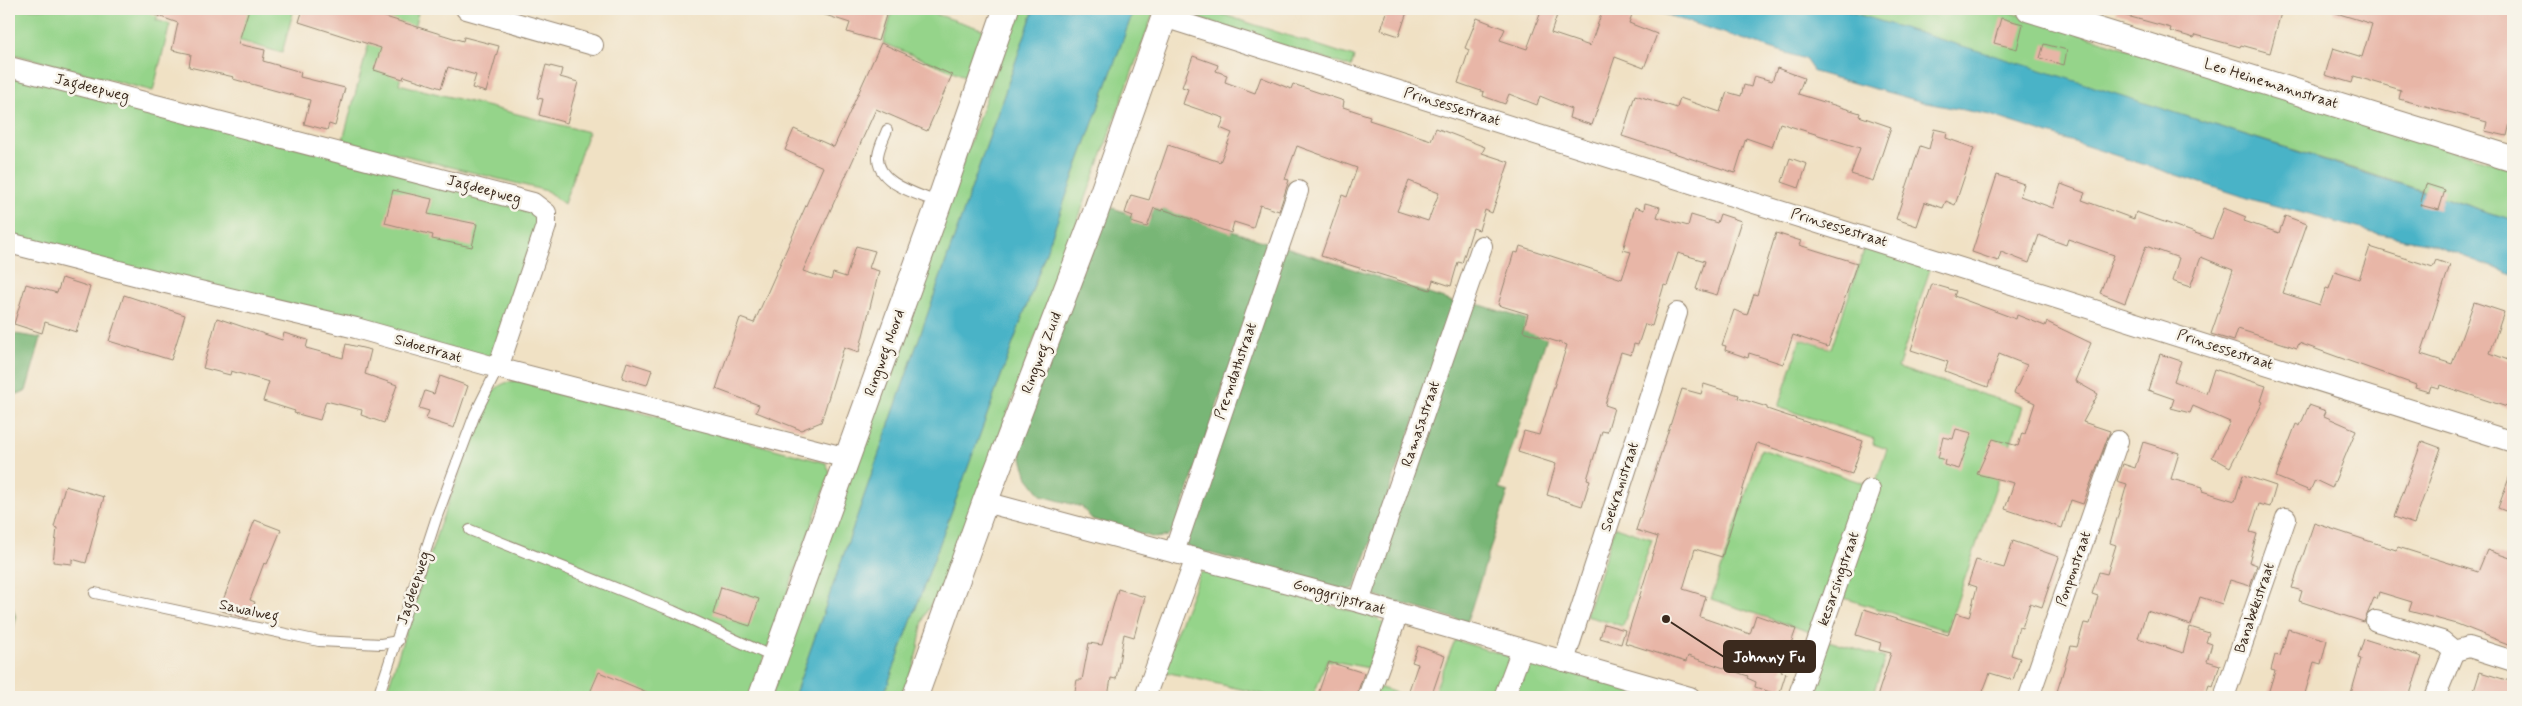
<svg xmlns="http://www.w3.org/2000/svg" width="2522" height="706" font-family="Mynerve,sans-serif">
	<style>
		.green { fill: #95d48a; stroke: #687f54 }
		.forest { fill: #78b676; stroke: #5a704a }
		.water { fill: #49b3c7; stroke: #426e72 }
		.building { fill: #e8b6a7; fill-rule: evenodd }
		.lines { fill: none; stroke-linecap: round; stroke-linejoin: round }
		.service-casing { stroke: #968671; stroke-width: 12 }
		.minor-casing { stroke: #968671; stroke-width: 22 }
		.tertiary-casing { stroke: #968671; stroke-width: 27 }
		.service { stroke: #fff; stroke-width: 10 }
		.minor { stroke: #fff; stroke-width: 20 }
		.tertiary { stroke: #fff; stroke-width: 25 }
		.labels { text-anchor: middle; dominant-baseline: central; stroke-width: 5; stroke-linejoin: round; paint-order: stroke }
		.street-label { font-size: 15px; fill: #3b2a1e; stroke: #f7f3e8 }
		.leader { fill: none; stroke: #3b2a1e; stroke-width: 2 }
		.callout-dot { fill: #3b2a1e; stroke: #f7f3e8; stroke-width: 2 }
		.callout { fill: #3b2a1e; stroke: #3b2a1e; stroke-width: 2 }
		.callout-label { font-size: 16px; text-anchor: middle; font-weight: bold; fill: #fff }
	</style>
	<rect width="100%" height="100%" fill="#f7f3e8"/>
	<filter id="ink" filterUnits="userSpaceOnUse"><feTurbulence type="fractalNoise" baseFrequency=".02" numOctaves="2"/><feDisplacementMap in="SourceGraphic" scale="10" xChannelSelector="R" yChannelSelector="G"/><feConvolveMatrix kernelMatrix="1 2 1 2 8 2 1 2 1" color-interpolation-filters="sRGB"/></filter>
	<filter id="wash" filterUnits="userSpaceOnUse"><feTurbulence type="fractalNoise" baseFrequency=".0096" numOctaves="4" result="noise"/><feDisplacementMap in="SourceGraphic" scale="20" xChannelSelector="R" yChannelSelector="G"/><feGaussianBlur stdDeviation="1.12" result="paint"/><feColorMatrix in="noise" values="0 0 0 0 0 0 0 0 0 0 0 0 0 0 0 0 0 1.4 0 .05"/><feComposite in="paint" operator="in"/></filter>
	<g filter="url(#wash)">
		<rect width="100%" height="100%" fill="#f0e1c4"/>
		<g class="green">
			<path d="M9 9H144L159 13 156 20 170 24 153 91 9 53Z"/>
			<path d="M206 9H294L282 53 199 29Z"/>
			<path d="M378 9H419L399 84 588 132 564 204 547 191 343 140Z"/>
			<path d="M893 9H920L988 31 972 79 883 43Z"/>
			<path d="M1018 9H1034L794 697H771Z"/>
			<path d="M1134 9H1155L942 592C918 615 924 625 917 652 914 668 907 682 902 697H883L975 448Z"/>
			<path d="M1192 9H1206L1354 57 1351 67 1197 18Z"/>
			<path d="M1840 9H2000L2513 169V220L2362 171Z"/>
			<path d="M9 63 542 210 492 359 9 237Z"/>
			<path d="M1866 244 1931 266 1898 368 2023 407 1947 631 1838 596 1887 449 1873 444 1874 439 1778 407 1801 339 1831 349Z"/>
			<path d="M521 380 826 463 830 473 750 697H385L439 527 487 401C496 385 503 382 521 380Z"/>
			<path d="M1761 449 1866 484 1816 634 1711 599Z"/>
			<path d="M1615 527 1652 539 1623 626 1586 616Z"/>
			<path d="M1206 572 1378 618 1386 626 1374 669 1327 660 1313 697H1275L1161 671 1200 573Z"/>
			<path d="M1822 639 1885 658 1872 697H1803Z"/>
			<path d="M1455 640 1511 657 1498 697H1432Z"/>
			<path d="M1526 662H1531L1656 697H1511Z"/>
			<path d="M1378 687 1410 697H1375Z"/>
		</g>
		<g class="forest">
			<path d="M1106 206 1150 220 1154 206 1272 244 1175 529 1167 536 1155 538 1092 519 1082 507 1042 496 1028 478 1021 455V435Z"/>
			<path d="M1283 246 1456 303 1354 589 1346 590 1191 548 1185 544Z"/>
			<path d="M1468 301 1550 327 1499 489 1508 492 1467 622 1375 596 1371 590Z"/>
			<path d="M9 333 41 338 26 391 9 397Z"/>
			<path d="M9 595 16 618 9 648Z"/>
		</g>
		<g class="water">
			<path d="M1034 9H1134L975 448 883 697H794Z"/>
			<path d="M1648 9H1840L2025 65 2513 220V275L2431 244 2384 235 2254 200 1990 115 1926 103 1814 72 1805 59Z"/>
		</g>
		<g id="blocks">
			<g class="building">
				<path d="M144 9H249L238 44 265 50 263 61 301 72 300 77 345 88 335 126 329 124 327 130 304 124 310 100 233 79 234 77 189 67 191 54 172 50 178 23 144 11Z"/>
				<path d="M303 9H367L366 11 463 41 464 37 499 46 486 92 472 88 476 75 448 67 441 88 404 76 403 79 374 70 381 48 299 22Z"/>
				<path d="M817 9H888L878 41 847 32 850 23 816 12Z"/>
				<path d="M1388 9H1408L1399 36 1381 30Z"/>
				<path d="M1542 9H1559L1551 33 1590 46 1603 9H1634L1629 23 1657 34 1644 68 1615 57 1592 125 1569 118 1571 109 1540 96 1537 105 1509 94 1505 104 1483 96 1484 92 1458 83 1469 50 1465 48 1477 18 1505 29 1500 40 1527 49Z"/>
				<path d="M2117 9H2236L2250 13 2252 9H2282L2270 53 2241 45 2240 47 2196 35 2194 38 2170 31 2171 28 2116 13Z"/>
				<path d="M2334 9H2513V110L2507 136 2485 131 2487 122 2399 99 2401 90 2354 76 2352 83 2325 75 2333 48 2362 57 2372 24 2333 12Z"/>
				<path d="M2001 18 2023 24 2017 49 1994 43Z"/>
				<path d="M881 43 952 75 927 131 876 109 803 271 831 280 833 273 846 277 856 246 875 251 869 268 879 271 859 352 844 347 821 422 801 430 756 412 759 405 716 389 740 318 754 323 823 167 785 150 794 129 834 147Z"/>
				<path d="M2044 44 2067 50 2064 65 2040 58Z"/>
				<path d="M1193 56 1218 65 1216 71 1227 75 1225 82 1255 93 1261 77 1291 89 1293 84 1344 101 1343 107 1370 116 1369 120 1431 140 1436 128 1485 147 1482 153 1509 162 1492 213 1485 210 1479 230 1473 228 1462 263 1458 262 1451 286 1433 280 1430 290 1321 256 1342 195 1347 197 1357 168 1297 146 1285 179 1289 180 1279 211 1260 205 1253 228 1234 222 1231 233 1162 209V211L1154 208 1147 227 1131 222 1133 216 1125 213 1131 195 1149 200 1168 145 1220 162 1232 133 1220 128 1224 118 1183 104 1188 89 1182 87ZM1409 181 1439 193 1428 221 1397 211Z"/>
				<path d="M546 65 562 69 560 77 578 82 567 123 539 115 543 99 537 98Z"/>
				<path d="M1777 68 1804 78 1798 94 1860 113 1859 116 1891 127 1873 181 1851 174 1860 148 1780 123 1772 147 1746 138 1735 173 1622 136 1635 95 1677 108 1680 98 1720 112 1727 92 1741 96 1744 85 1751 87 1754 76 1772 81Z"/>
				<path d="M1934 129 1947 132 1946 138 1974 148 1955 205 1946 201 1943 208 1925 202 1917 226 1896 219 1920 146 1929 149Z"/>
				<path d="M1790 158 1807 164 1799 188 1782 182Z"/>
				<path d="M1997 175 2024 184 2020 196 2053 208 2061 184 2085 193 2082 200 2134 219 2136 212 2212 239 2224 208 2246 217 2244 221 2279 233 2285 216 2307 224 2283 293 2320 305 2326 288 2329 289 2335 271 2359 279 2370 247 2433 267 2436 260 2450 265 2421 354 2452 364 2474 302 2504 312 2490 353 2513 362V409L2440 385 2439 388 2431 386 2429 392 2415 388 2416 385 2299 343 2297 348 2238 329 2234 341 2211 334 2233 270 2201 257 2190 287 2172 281 2179 258 2146 246 2125 303 2100 293 2114 255 2068 239 2066 245 2039 235 2029 263 2001 252 1998 261 1972 252Z"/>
				<path d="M2426 184 2445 190 2439 210 2420 205Z"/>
				<path d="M393 190 432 199 428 214 477 224 472 247 432 239 433 235 385 223Z"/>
				<path d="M1645 203 1660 207 1657 217 1688 226 1691 215 1717 223 1720 214 1741 221 1717 295 1696 289 1705 261 1678 253 1667 286 1664 285 1652 326 1645 324 1638 345 1634 344 1631 355 1621 352 1605 405 1614 408 1607 432 1602 431 1587 479 1590 480 1582 506 1547 495 1556 464 1518 452 1524 431 1539 435 1567 345 1523 331 1528 314 1498 305 1514 252 1518 253 1520 246 1622 279 1631 252 1623 250 1635 207 1644 210Z"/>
				<path d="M1776 233 1801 241 1799 245 1857 263 1828 347 1793 335 1783 364 1749 353 1748 358 1725 350 1726 346 1722 345 1734 310 1747 315 1754 294 1757 295Z"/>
				<path d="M62 278 90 287 76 332 45 322 42 333 14 324 26 284 57 293Z"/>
				<path d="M1932 284 1956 291 1954 296 2016 319 2017 315 2045 326 2047 322 2091 343 2075 381 2098 394 2083 422 2110 431 2083 504 2071 500 2062 528 2005 509 2014 483 1977 474 1993 439 2018 446 2022 433 2025 434 2035 403 2014 393 2027 365 1999 354 1988 387 1945 371 1948 362 1911 350Z"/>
				<path d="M124 295 185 315 171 360 109 341Z"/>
				<path d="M217 318 282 340 284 333 308 340 306 348 343 358 346 344 371 350 365 374 397 385 384 423 361 415 362 410 326 401 320 420 294 413 295 411 263 401 269 382 231 371 230 375 203 368Z"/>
				<path d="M2160 354 2181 361 2174 381 2206 393 2214 369 2266 386 2261 401 2263 402 2230 467 2212 457 2230 422 2193 406 2190 413 2171 408 2174 399 2148 390Z"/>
				<path d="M627 362 652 370 647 385 622 378Z"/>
				<path d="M440 376 468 386 454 428 426 419 429 411 419 408 425 391 434 394Z"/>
				<path d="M1704 384 1739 395 1738 398 1767 407V409L1863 441 1852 474 1757 443 1722 557 1695 549 1683 589 1706 596 1700 617 1750 634 1756 615 1796 629 1781 672 1786 673 1779 695 1755 687 1756 682 1747 678 1748 676 1688 656 1686 662 1625 643 1658 537 1636 530 1682 389 1701 394Z"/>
				<path d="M2309 405 2326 411 2324 416 2356 430 2332 488 2315 480 2310 491 2276 477 2296 424 2300 426Z"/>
				<path d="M1956 429 1972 433 1959 469 1944 465 1945 460 1938 458 1943 437 1953 439Z"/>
				<path d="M2422 441 2441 448 2414 524 2394 517Z"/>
				<path d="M2143 442 2179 453 2171 479 2203 487 2202 491 2235 501 2243 475 2276 486 2270 507 2259 504 2250 532 2257 534 2249 562 2257 565 2250 586 2230 580 2222 604 2200 597 2191 625 2147 611 2138 638 2183 653 2190 627 2209 633 2206 642 2212 644 2207 661 2220 665 2213 686 2209 685 2205 697H2065L2056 695 2071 646 2077 647 2084 623 2090 624 2098 596 2092 594 2099 572 2107 574 2116 545 2110 543 2127 484 2117 481 2123 464 2135 468Z"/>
				<path d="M2512 470 2513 471V514L2498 508Z"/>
				<path d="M65 486 104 497 86 563 72 559V564L53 562 57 528 54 527Z"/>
				<path d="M255 520 281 530 267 564 264 563 250 600 255 602 248 619 219 610Z"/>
				<path d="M2314 523 2396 550 2398 547 2478 572 2487 550 2513 559V646L2457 624 2409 611 2412 602 2379 592 2377 599 2374 598 2364 622 2299 601 2302 591 2292 588Z"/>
				<path d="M2013 541 2059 557 2042 607 2030 603 2022 628 2019 627 2011 655 2020 658 2013 680 1990 673 1981 697H1877L1891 653 1879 650 1881 643 1856 635 1864 609 1948 635 1956 613 1969 617 1977 587 1968 584 1976 560 2004 568Z"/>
				<path d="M721 587 759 599 750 626 713 614Z"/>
				<path d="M1118 589 1145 597 1134 637 1124 634 1116 679 1111 678 1108 697H1074L1077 680H1082L1089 643 1102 645Z"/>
				<path d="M1604 624 1625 630 1621 644 1600 638Z"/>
				<path d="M2288 629 2327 640 2321 664 2314 662 2304 697H2267L2275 671 2271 670 2275 655 2280 656Z"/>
				<path d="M2364 639 2422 657 2409 697H2350L2361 659 2358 658Z"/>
				<path d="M1418 646 1445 656 1431 697H1421L1408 693 1418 664 1412 662Z"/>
				<path d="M1329 662 1364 673 1356 697H1317Z"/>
				<path d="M599 672 659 697H588Z"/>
				<path d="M2480 672 2513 682V697H2482L2473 694Z"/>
			</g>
		</g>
	</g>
	<g filter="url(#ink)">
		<use href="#blocks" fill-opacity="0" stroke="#968671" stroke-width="1"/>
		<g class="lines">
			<g class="service-casing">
				<g id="service">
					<path d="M887 130C884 138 879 147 878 156 876 184 919 194 939 203"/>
					<path d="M470 530 673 611 775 658"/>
					<path d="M95 593 319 641 381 644 398 641"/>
					<path d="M378 697 437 516 475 414 498 368"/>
				</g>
			</g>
			<g class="minor-casing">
				<g id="minor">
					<path d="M466 9 593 45"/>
					<path d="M1164 17 2513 442"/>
					<path d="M9 67 533 203 546 213V226L498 368"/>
					<path d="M9 243 166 283 356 328 498 368 847 458"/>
					<path d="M985 502 1359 602 1690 697"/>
					<path d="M1174 552 1298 191"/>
					<path d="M1359 602 1482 246"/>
					<path d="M2376 621 2442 641 2454 651"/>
					<path d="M2454 651 2469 647 2513 661"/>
					<path d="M1564 661 1677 313"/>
					<path d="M1145 697 1196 558"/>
					<path d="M1368 697 1398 613"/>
					<path d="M1504 697 1522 649"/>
					<path d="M1798 697 1870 490"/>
					<path d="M2029 697 2118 441"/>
					<path d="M2224 697 2286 518"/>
					<path d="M2435 697 2454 651"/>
				</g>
			</g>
			<g class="tertiary-casing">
				<g id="tertiary">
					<path d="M2029 9 2513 159"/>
					<path d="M761 697 939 203 1006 9"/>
					<path d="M915 697 985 502 1095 214 1167 9"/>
				</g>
			</g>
			<use href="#service" class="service"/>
			<use href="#minor" class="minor"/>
			<use href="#tertiary" class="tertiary"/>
		</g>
	</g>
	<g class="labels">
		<g class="street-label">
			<text transform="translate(2271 84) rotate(17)">Leo Heinemannstraat</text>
			<text transform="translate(92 88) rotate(14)">Jagdeepweg</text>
			<text transform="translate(1452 107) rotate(17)">Prinsessestraat</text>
			<text transform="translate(484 190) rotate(15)">Jagdeepweg</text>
			<text transform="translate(1839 228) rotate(17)">Prinsessestraat</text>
			<text transform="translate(428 349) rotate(16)">Sidoestraat</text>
			<text transform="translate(2225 350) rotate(18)">Prinsessestraat</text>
			<text transform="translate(885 353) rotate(-70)">Ringweg Noord</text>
			<text transform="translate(1042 353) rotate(-69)">Ringweg Zuid</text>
			<text transform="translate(1236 371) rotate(-71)">Premdathstraat</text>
			<text transform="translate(1421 424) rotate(-71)">Ramasastraat</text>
			<text transform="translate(1620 487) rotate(-72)">Soekranistraat</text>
			<text transform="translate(2074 569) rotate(-71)">Ponponstraat</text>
			<text transform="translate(1839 579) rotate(-71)">kesarsingstraat</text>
			<text transform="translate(414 588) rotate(-72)">Jagdeepweg</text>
			<text transform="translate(1339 597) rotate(16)">Gonggrijpstraat</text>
			<text transform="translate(2255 608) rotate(-71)">Banabekistraat</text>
			<text transform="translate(249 611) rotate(12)">Sawalweg</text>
		</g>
	</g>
	<path class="leader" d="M1666 619L1724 657"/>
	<circle class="callout-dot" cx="1666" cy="619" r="5"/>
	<rect class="callout" x="1724" y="641" width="91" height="31" rx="5"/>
	<g class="callout-label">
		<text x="1769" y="662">Johnny Fu</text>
	</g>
	<rect width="2522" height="706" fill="none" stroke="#f7f3e8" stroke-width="30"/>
</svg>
